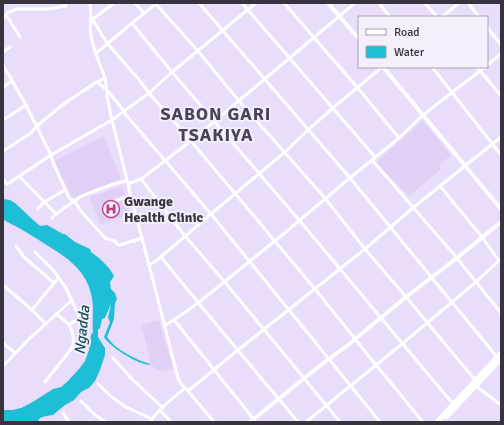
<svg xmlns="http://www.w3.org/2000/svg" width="504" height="425" font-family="Signika,sans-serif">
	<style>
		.built { fill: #e0d0f5 }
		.water { fill: #1ebed6 }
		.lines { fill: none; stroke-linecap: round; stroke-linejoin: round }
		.minor { stroke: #fff; stroke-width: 3 }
		.major { stroke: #fff; stroke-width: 4 }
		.highway { stroke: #fff; stroke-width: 5 }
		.labels { text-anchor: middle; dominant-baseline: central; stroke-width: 4; stroke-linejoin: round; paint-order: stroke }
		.poi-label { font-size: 14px; font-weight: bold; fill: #38333e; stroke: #f4effb; text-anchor: start }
		.water-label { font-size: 15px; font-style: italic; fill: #13505a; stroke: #f4effb }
		.district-label { font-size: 18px; font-weight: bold; letter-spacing: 1px; fill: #4c415a; stroke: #f4effb }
	</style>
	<rect width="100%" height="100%" fill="#eaddfc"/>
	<g class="built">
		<path d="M423 121 451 155 439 165 441 169 409 196 376 162Z"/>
		<path d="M104 136 121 179 73 198 54 161Z"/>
		<path d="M123 186 130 214 101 225 89 197Z"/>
		<path d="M159 320 173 369 159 371 151 365 147 346 141 325Z"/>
	</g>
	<path class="water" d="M3 199 10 200 15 203 31 218 40 226 47 225 63 234H65L75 242 90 249 91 252C94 254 96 256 99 258 105 264 110 268 114 276L110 282 111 289 115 293 117 299 115 303 114 319 107 337C115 348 126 354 139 360 143 362 147 362 151 365 138 365 110 347 104 337L110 322 108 318 111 304 105 318 102 319 100 328 98 330V337L105 348V355L100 370 95 381 89 388 81 392 74 400 65 405 53 415 46 416 40 418 38 421 35 422H3V410H13L21 408 31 403 53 389 61 387 67 382 79 369 85 361 89 350 90 343 91 335 93 332C92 320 94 309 92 298 88 274 72 261 53 249 42 242 31 235 19 228 14 225 8 223 3 219Z"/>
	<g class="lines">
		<g class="minor">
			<path d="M135 3 144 13"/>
			<path d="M199 3 350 178 497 357"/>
			<path d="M242 3 375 157"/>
			<path d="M284 3 357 87 399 138"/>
			<path d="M379 3 390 17"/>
			<path d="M425 3 437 17"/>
			<path d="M468 3 479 17"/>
			<path d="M156 4 198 51 239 101 325 198 365 249 406 297 475 380"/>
			<path d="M6 15 20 37"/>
			<path d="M3 17 9 12 17 9H48L65 6H66V3"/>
			<path d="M91 17 107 43 141 82 149 93 191 141 315 289 376 365 423 422"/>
			<path d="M442 17 459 3"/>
			<path d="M93 19 114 3"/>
			<path d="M132 23 172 72 299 220 454 405"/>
			<path d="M487 27 501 45"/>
			<path d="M3 52 10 47"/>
			<path d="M95 54 132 23 157 3"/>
			<path d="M3 65 26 105 51 155 53 162 68 196 70 199 74 200 80 210 105 238 111 240 115 241 118 245H120L142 238 131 198"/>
			<path d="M487 65 501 54"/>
			<path d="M432 67 501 155"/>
			<path d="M477 67 501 96"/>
			<path d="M97 82 107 90 124 111 126 115 211 214 380 422"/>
			<path d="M3 87 12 81"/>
			<path d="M3 120 26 105"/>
			<path d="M3 151 31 133 37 126 61 106 95 83 105 78C100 64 93 50 91 35 89 24 92 14 90 3"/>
			<path d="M372 160 457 258 476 282 501 313"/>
			<path d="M19 176 56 214"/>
			<path d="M3 179 7 184 9 183 51 155 112 120 107 97 106 84 105 78"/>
			<path d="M141 179 185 236 224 281 340 422"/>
			<path d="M128 184 112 120 149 93 172 72 256 3"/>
			<path d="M440 186 482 237 499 261"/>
			<path d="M105 205 123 198H131L128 184 141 179 191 141 355 3"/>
			<path d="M38 209 44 202 65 190"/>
			<path d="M52 218 56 214 80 197 89 193 117 183 127 181"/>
			<path d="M142 238 149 265 156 261 211 214 285 152 309 129 333 108 382 67"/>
			<path d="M16 246 24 257 54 283"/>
			<path d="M35 252 53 270 66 288 84 327 87 338"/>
			<path d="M161 257C206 313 252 367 298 422"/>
			<path d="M149 265 178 378 181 384 188 391 214 422"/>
			<path d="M3 285 32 310 46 324"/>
			<path d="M32 310 54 283 59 278"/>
			<path d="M174 320 256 422"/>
			<path d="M69 325 79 318"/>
			<path d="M164 325 167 324 174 320 198 303 275 241 350 178 399 138 423 115 485 67"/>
			<path d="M3 343 15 353"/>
			<path d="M113 358 132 379 163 408"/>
			<path d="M3 366 29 339 72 300"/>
			<path d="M45 382 72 348C75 342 73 331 69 325 66 321 60 317 56 314"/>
			<path d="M98 384 113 398 126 407 152 419"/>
			<path d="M476 386 501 405"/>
			<path d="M188 391 238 350 365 249 414 207 501 137"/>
			<path d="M81 401 94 414 105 422"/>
			<path d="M160 410 171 422"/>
			<path d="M63 413 69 422"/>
			<path d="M150 422C158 409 173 398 185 388"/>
			<path d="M306 422 402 344 476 282 501 259"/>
		</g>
		<g class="major">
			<path d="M328 3 359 39"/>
			<path d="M383 67 501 209"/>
			<path d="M250 422 322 364 348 345 406 297 457 258 501 222"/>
		</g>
		<g class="highway">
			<path d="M446 417 501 359"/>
			<path d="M437 422 501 353"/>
		</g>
	</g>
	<defs>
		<g id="hospital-ring" transform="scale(0.9)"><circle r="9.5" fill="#f4effb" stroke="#be3e88" stroke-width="1.5"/><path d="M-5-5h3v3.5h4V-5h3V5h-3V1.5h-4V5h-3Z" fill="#be3e88"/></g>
	</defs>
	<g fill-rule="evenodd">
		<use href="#hospital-ring" x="111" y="209"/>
	</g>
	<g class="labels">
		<g class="poi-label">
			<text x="124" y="201">Gwange<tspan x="124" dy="16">Health Clinic</tspan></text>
		</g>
		<g class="water-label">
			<text transform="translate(82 330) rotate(-84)">Ngadda</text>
		</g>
		<g class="district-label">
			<text x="216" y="114">SABON GARI<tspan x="216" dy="21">TSAKIYA</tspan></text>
		</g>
	</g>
	<rect width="504" height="425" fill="none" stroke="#38333e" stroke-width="8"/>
	<rect x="358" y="16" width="130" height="52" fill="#f4effb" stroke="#a9a4af"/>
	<rect x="366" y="29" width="20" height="6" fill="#ffffff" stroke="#a9a4af"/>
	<text x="394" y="36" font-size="12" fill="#38333e">Road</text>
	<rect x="366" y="46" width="20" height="12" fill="#1ebed6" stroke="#a9a4af"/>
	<text x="394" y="56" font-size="12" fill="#38333e">Water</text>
</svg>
